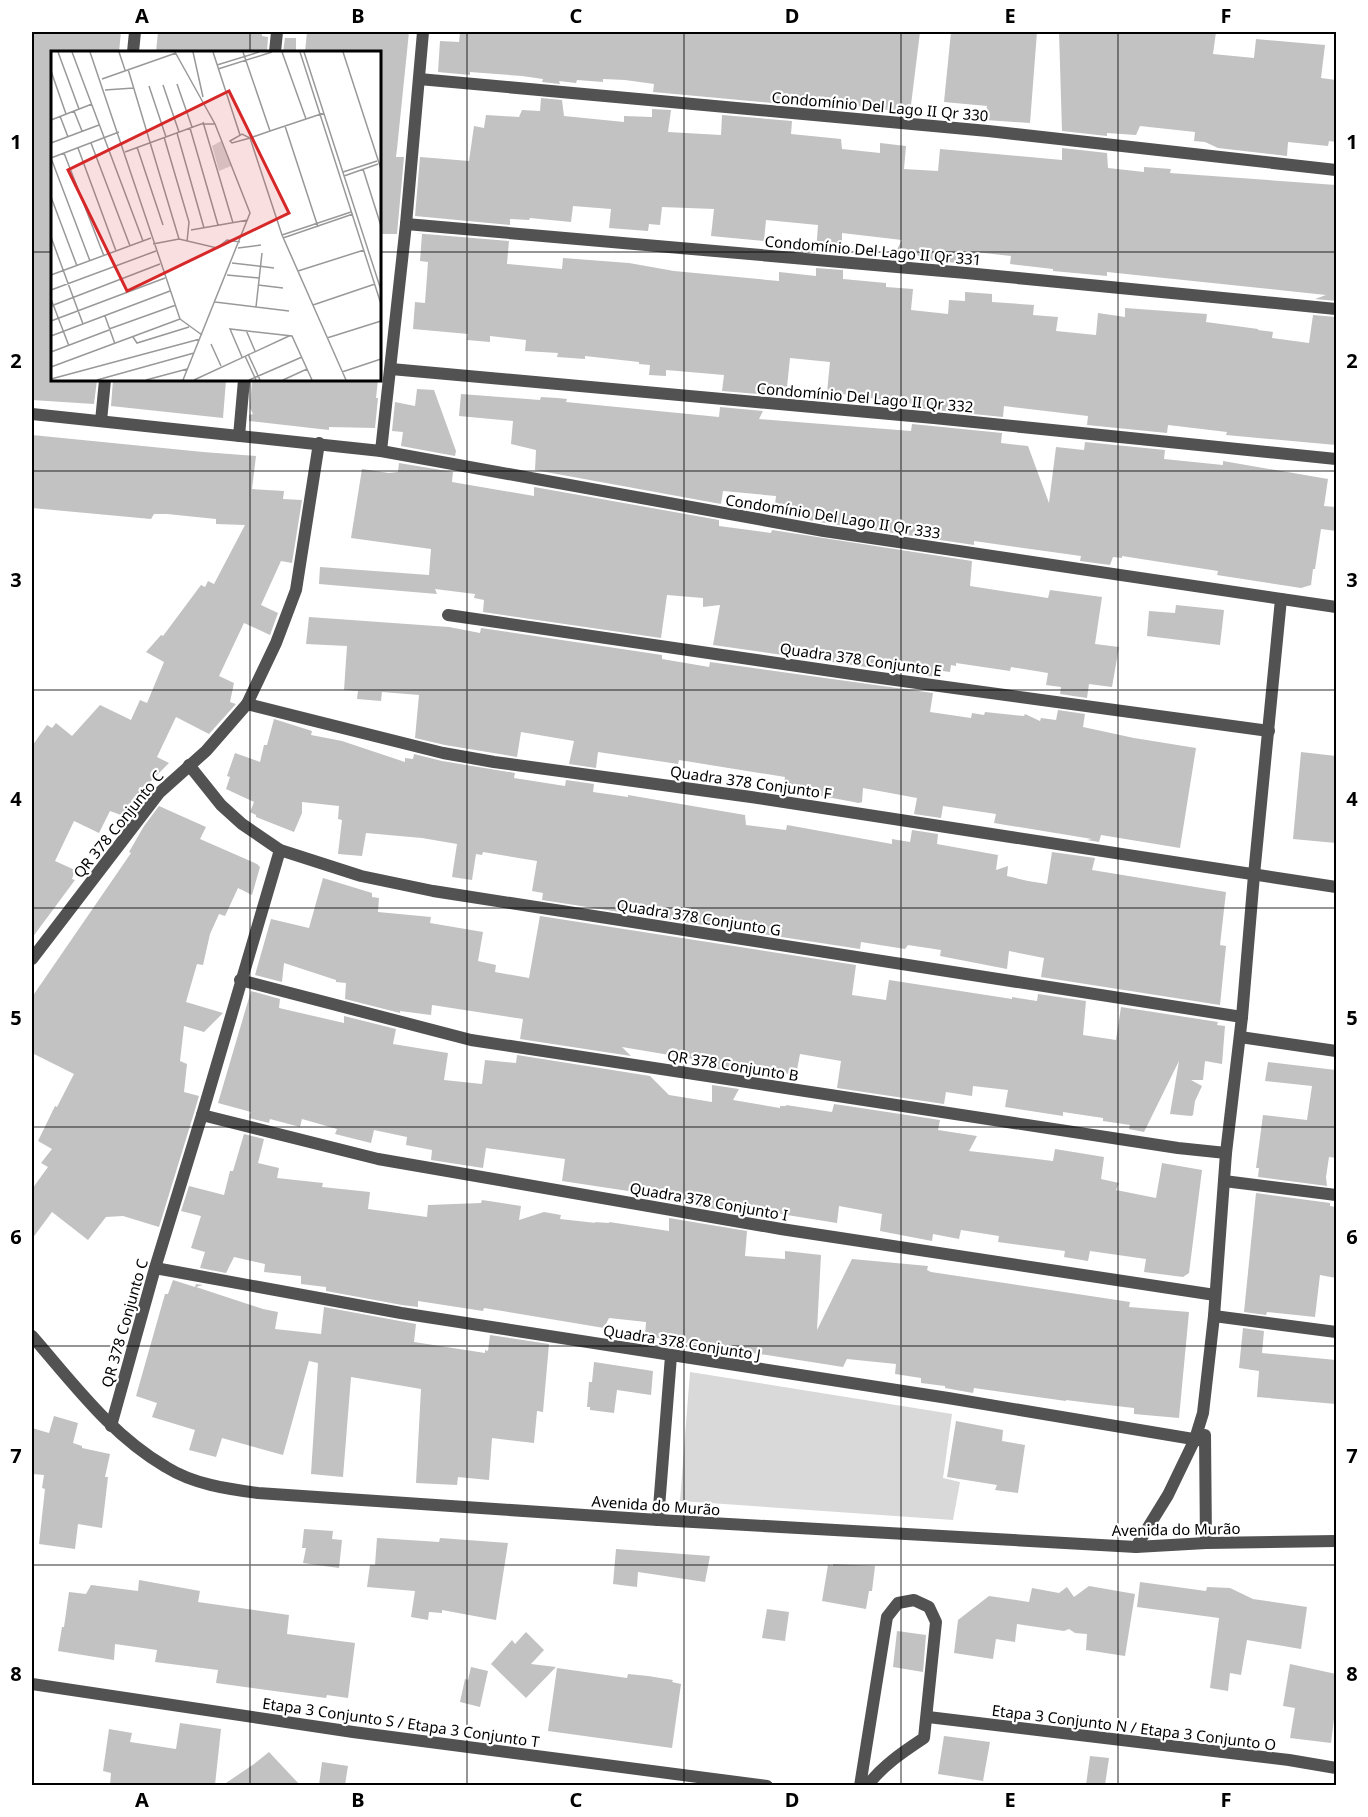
<svg xmlns="http://www.w3.org/2000/svg" width="1368" height="1817" font-family="'Noto Sans',sans-serif">
	<style>
		.green { fill: #d9d9d9 }
		.building { fill: #c2c2c2 }
		.lines { fill: none; stroke-linecap: round; stroke-linejoin: round }
		.minor { stroke: #525252; stroke-width: 12 }
		.tertiary { stroke: #525252; stroke-width: 12 }
		.grid { fill: none; stroke: #000; stroke-width: 1.5; stroke-opacity: 0.55 }
		.labels { text-anchor: middle; dominant-baseline: central; stroke-width: 4.5; stroke-linejoin: round; paint-order: stroke }
		.street-label { font-size: 15px; fill: #000; stroke: #fff }
		.inset-road { fill: none; stroke: #999; stroke-width: 1.5 }
		.view { fill: #d62828; fill-opacity: 0.15; stroke: #d62828; stroke-width: 3 }
		.inset-edge { fill: none; stroke: #000; stroke-width: 3 }
		.neatline { fill: none; stroke: #000; stroke-width: 2 }
		.grid-label { font-size: 20px; text-anchor: middle; font-weight: bold; fill: #000 }
	</style>
	<rect width="100%" height="100%" fill="#fff"/>
	<path class="green" d="M690 1372 952 1414 943 1478 960 1482 953 1520 680 1501Z"/>
	<g class="building">
		<path d="M32 32H121L119 52H52V380H97L94 404 32 400Z"/>
		<path d="M158 32H262V36L268 37 267 52H156Z"/>
		<path d="M307 32H409L397 149 396 157H404L397 234H380V52H305Z"/>
		<path d="M460 32H920L910 113 841 104V107L794 103V105L653 92 654 84 625 80 603 79V82L577 80 576 83 559 81 560 84 542 82 543 79 522 76 470 72V75L438 72 440 41 459 42Z"/>
		<path d="M951 32H1037L1030 123 985 120 987 106 944 102Z"/>
		<path d="M1059 32H1216L1213 54 1254 58 1256 39 1325 45 1321 78 1336 80V142L1329 141 1328 146 1288 142 1287 156 1218 148 1205 142 1194 141 1195 132 1140 126 1136 135 1107 133V136L1062 131Z"/>
		<path d="M285 38H296V52H283Z"/>
		<path d="M541 98 562 100 564 116 624 122V116L652 117V109L671 110 668 132 721 135 722 115 792 121 791 134 841 139 842 149 880 153V143L906 146 904 169 938 171 940 149 1062 160V148L1107 153 1108 168 1144 172V167L1171 169 1170 173 1336 185V301L1315 299 1326 295 1279 290 1107 272V276L1053 271V269L1010 264 1011 256 975 252 974 265 921 259V256L895 253 902 240 842 233V254L816 252 818 225 766 220 764 241 711 236 714 209 662 207 660 225 649 224 648 231 609 228 611 209 573 206 571 222 530 218 529 220 510 219V225L415 216 420 157 469 161 474 126 484 128 486 115 519 117 522 110 540 111Z"/>
		<path d="M413 233 509 241 507 264 562 269 563 258 629 263 674 271 779 281V272L816 276V268L843 270V279L886 283V287L913 289 911 310 948 314 949 300 965 301V292L992 294V302L1034 305 1033 315 1058 317 1056 331 1096 335 1098 313 1125 317V308L1207 314 1206 322 1258 329V330L1273 332 1272 338 1309 343 1313 315 1336 317V445L1226 435 1227 432 1168 425 1167 433 1087 425 1088 416 1004 406 1003 417 914 408V404L827 392 830 362 790 358 787 387 776 385 771 395 722 391 724 375 666 370V376L649 375 650 365 639 364V362L585 356V359L557 357 558 353 525 351 526 340 490 336V342L467 340 468 334 413 329 415 302 425 303 428 262 420 261 422 234Z"/>
		<path d="M113 380H226L223 418 111 406Z"/>
		<path d="M252 380H378L376 398H378L375 428 329 427V430L249 421V415L253 414 250 408Z"/>
		<path d="M417 389 434 390 456 451 455 456 401 446 403 432 392 431 395 402 415 406Z"/>
		<path d="M461 394 540 400 541 397 557 398 567 399 566 402 719 417 720 407 763 411 759 419 911 431 912 424 1002 433 1001 443 1028 446 1049 503 1056 447 1084 450 1085 442 1165 450 1164 459 1223 465V461L1328 479 1324 506 1336 507V531L1321 529 1315 569H1313L1311 585 1301 588 1217 575 1218 571 1122 556V558L1113 557 1110 565 1080 561 1081 556 974 541V545L825 523 774 514 776 496 723 491 721 504 535 470 536 450 511 444 513 421 459 416Z"/>
		<path d="M32 435 203 452 256 456 252 489 284 491 283 499 302 500 292 563 281 561 261 605 278 613 270 635 244 623 219 676 234 683 230 702 236 704 209 734 176 717 157 757 169 763 136 796 144 799 129 818 110 811 99 833 74 821 55 861 75 870 72 879 75 880 32 938V746L47 725 52 728 56 723 72 736 100 705 131 720 140 700 147 703 164 662 146 652 161 635 163 636 201 585 205 587 208 581 214 584 245 525 216 524V519L167 514H154L151 519 32 508Z"/>
		<path d="M399 463 453 472 452 482 534 496V487L719 520V526L771 533 772 530 972 561 970 586 1048 598 1050 590 1102 597 1095 644 1119 647 1112 687 1089 684 1087 698 1060 694 1061 687 1046 685 1048 673 1011 667 1010 671 956 663V666L951 665 950 672 936 670 935 677 713 645 720 605 703 607V598L667 595 661 638 483 612 484 600 474 598 475 594 435 589 437 594 319 584 320 567 429 575 431 549 351 538 362 469 389 473 398 472Z"/>
		<path d="M1176 605 1224 610 1220 645 1147 636 1149 611 1175 613Z"/>
		<path d="M309 617 449 627 480 633 481 628 662 655V659L709 667 710 662 933 693 930 712 971 718 972 713 984 715 985 712 1024 716 1025 714 1040 721 1041 718 1056 720 1058 710 1085 714 1083 727 1134 738 1196 748 1180 848 1101 835 1099 842 1087 840 1092 839 994 823 996 814 943 806 941 818 914 814 917 798 863 788 862 802 859 803 795 791 798 786 784 783 785 777 679 760 678 764 598 752 596 768 569 764 574 741 521 732 517 757 445 745 415 738 419 695 382 692 381 701 357 699 358 691 344 690 347 646 306 644Z"/>
		<path d="M274 719 312 731 311 735 342 741 405 762V758L413 759 414 754 442 761 515 773 514 778 565 786 566 780 594 784 593 792 628 797V795L745 815 746 825 786 830 787 825 892 844V839L910 842 912 830 938 834 937 844 998 855 996 870 1008 866 1007 876 1028 881 1047 884 1052 852 1095 858 1092 870 1226 892 1220 945 1226 946 1220 1005 1041 977 1044 958 1009 951 1007 969 940 956 941 950 908 945 905 949 861 942 860 949 542 900 543 893 532 891 537 861 483 852 482 855 476 854 472 880 452 877 457 844 422 838 366 833 362 856 338 854 342 820 338 819 339 806 302 802V813L294 832 256 817V815L250 812 254 802 226 789 230 777 227 776 235 753 260 762 264 745H267Z"/>
		<path d="M1301 752 1336 756V843L1293 839Z"/>
		<path d="M159 806 206 827 200 839 257 864 260 867 252 895 238 888 225 916 219 914 210 934 203 965 197 964 186 1002 223 1013 204 1032 184 1026 180 1061 187 1064 184 1092 199 1096 194 1113 159 1227 123 1216 106 1217 88 1240 52 1212 32 1239V1189L48 1167 41 1163 52 1149 38 1141 55 1106 57 1107 74 1074 32 1053V997L131 853 129 852 144 826Z"/>
		<path d="M323 878 372 893V897L379 898 378 912 431 917 430 923 483 932 478 961 496 965 495 972 529 978 540 916 856 965 852 995 886 1000 889 980 1012 999V997L1037 1001 1038 994 1086 1001 1083 1035 1116 1040 1121 1007 1218 1022 1217 1025 1225 1026 1222 1064 1205 1061 1203 1080H1191L1202 1086 1195 1101 1193 1115 1191 1116 1170 1114 1179 1061 1144 1132 1129 1129 1130 1125 1103 1121V1118L1063 1112V1116L1005 1107 1008 1090 973 1086 972 1096 946 1092 944 1104 837 1088 841 1061 800 1054 796 1075 743 1066V1073L711 1068V1062L622 1047 631 1056 520 1039 523 1019 432 1005 431 1015 400 1011V1013L345 999 346 983 336 982V980L284 963 282 982 255 975 271 919 309 928Z"/>
		<path d="M251 991 280 999 279 1008 344 1023V1016L396 1029 393 1044 448 1053 444 1080 482 1084 485 1060 516 1063 517 1055 650 1076 669 1095 712 1102V1085L739 1089 733 1100 780 1108V1106H786V1105L832 1112 834 1104 940 1120 938 1130 977 1136 969 1151 1053 1161 1055 1149 1104 1157 1101 1179 1119 1183 1116 1190 1156 1198 1162 1163 1202 1170 1189 1273 1183 1277 1144 1272 1146 1259 1090 1251 1088 1261 1064 1257 1065 1251 998 1242 999 1236 961 1230 959 1239 933 1234 932 1241 880 1231 882 1214 839 1206 837 1223 749 1209 748 1215 669 1201 668 1197 562 1181 565 1159 486 1148 483 1168 431 1160 432 1150 406 1145 407 1137 374 1130 371 1143 335 1134 337 1129 302 1119 300 1127 270 1119 269 1123 249 1118 251 1112 218 1103Z"/>
		<path d="M1268 1062 1336 1070V1158L1329 1157 1326 1177 1327 1186 1258 1177 1259 1168H1256L1263 1115 1307 1120 1312 1086 1265 1081Z"/>
		<path d="M244 1134 264 1139 258 1163 279 1168 277 1178 323 1183 322 1187 370 1192 368 1209 427 1217 428 1205 481 1203 482 1200 521 1206 519 1220 544 1212 561 1215 560 1219 596 1223 594 1222 609 1223V1222L669 1231V1218L747 1231 745 1256 785 1259V1251L821 1255 817 1330 852 1259 928 1266 927 1270 931 1272 1130 1302 1129 1307 1189 1312 1179 1418 1134 1414V1408L1090 1403 1066 1400V1401L974 1388 973 1393 945 1388V1386L921 1383V1378L895 1374 896 1364 847 1359 843 1367 645 1336 646 1322 609 1318 604 1328 484 1308 483 1311 418 1301V1307L402 1305 326 1291V1287L301 1284V1276L264 1272 265 1264 234 1257 226 1273 200 1268 205 1252 191 1248 201 1216 181 1211 189 1186 224 1195 230 1171H233Z"/>
		<path d="M1256 1193 1330 1203V1206L1336 1207V1278L1320 1275 1315 1317 1267 1312 1266 1315 1244 1312Z"/>
		<path d="M173 1280 195 1287 196 1284 203 1285 196 1287 263 1309 278 1312 275 1329 321 1334 324 1307 416 1324 414 1342 485 1353V1350L488 1351 490 1335 549 1344 543 1412 537 1411 534 1443 492 1438 489 1480 458 1477 457 1485 416 1483 421 1389 351 1377 343 1477 311 1474 318 1363 309 1361 283 1455 222 1438 216 1457 189 1450 195 1430 152 1417 157 1403 136 1396 165 1294H168Z"/>
		<path d="M1243 1328 1264 1331 1262 1353 1336 1360V1404L1257 1397 1259 1371 1239 1368Z"/>
		<path d="M594 1362 653 1371 651 1395 617 1390 614 1413 590 1410V1407H587L589 1382H592Z"/>
		<path d="M54 1416 78 1423 73 1443 82 1446V1448L110 1454 105 1477H108L102 1528 78 1524 75 1549 39 1544 45 1489 42 1488 44 1475 32 1474V1428L49 1433Z"/>
		<path d="M956 1421 1003 1430 1002 1441 1025 1445 1018 1493 995 1490 997 1485 947 1477Z"/>
		<path d="M304 1529 333 1531 332 1539 342 1540 339 1568 303 1563 306 1548H302Z"/>
		<path d="M377 1538 439 1542 440 1538 508 1543 496 1620 442 1610V1613L429 1612 428 1620 411 1617 415 1591 367 1587 370 1565H375Z"/>
		<path d="M616 1549 710 1556 705 1582 638 1572 637 1587 613 1584Z"/>
		<path d="M833 1564 875 1566 872 1591H869L866 1609 822 1601 828 1565 833 1566Z"/>
		<path d="M139 1580 200 1591 198 1602 289 1615 287 1634 355 1643 348 1698 327 1695 326 1698 216 1683 218 1670 155 1662 157 1650 115 1644 114 1660 58 1651 62 1627H64L69 1592 86 1594 91 1585 138 1591Z"/>
		<path d="M1140 1582 1206 1591 1207 1587 1230 1588 1253 1599 1307 1607 1301 1649 1247 1640 1241 1675 1230 1673 1228 1691 1210 1688 1219 1618 1137 1607Z"/>
		<path d="M1089 1586 1135 1594 1125 1656 1086 1650 1087 1634 1075 1633 1069 1629 1064 1631 1017 1624 1015 1642 996 1639 993 1659 954 1653 958 1620 989 1596 1029 1602 1032 1588 1059 1593 1067 1587 1074 1597Z"/>
		<path d="M767 1609 789 1612 785 1641 762 1638Z"/>
		<path d="M897 1631 926 1635 923 1672 893 1667Z"/>
		<path d="M526 1632 544 1650 531 1664 556 1667 526 1698 491 1664 512 1640 515 1644Z"/>
		<path d="M1290 1664 1336 1674V1703L1331 1743 1290 1738 1295 1708 1283 1706Z"/>
		<path d="M471 1667 488 1671 480 1707 460 1702 465 1679 468 1680Z"/>
		<path d="M557 1668 627 1678 628 1674 648 1676 673 1680 672 1682 681 1684 672 1748 548 1731Z"/>
		<path d="M180 1723 221 1729 215 1785H110L111 1773 103 1771 109 1729 132 1733 130 1742 176 1749Z"/>
		<path d="M944 1736 990 1742 983 1781 938 1774Z"/>
		<path d="M269 1752 300 1785H223L254 1764Z"/>
		<path d="M1090 1756 1109 1758 1105 1785H1086Z"/>
		<path d="M322 1762 348 1766 345 1785H319Z"/>
	</g>
	<g class="lines">
		<g class="minor">
			<path d="M133 52 135 32"/>
			<path d="M275 52 277 32"/>
			<path d="M419 79 988 131 1336 170"/>
			<path d="M406 224 966 273 1336 309"/>
			<path d="M391 369 934 418 1336 459"/>
			<path d="M101 421 105 380"/>
			<path d="M239 436 244 380"/>
			<path d="M381 451 824 531 1336 607"/>
			<path d="M448 615 866 676 1269 731"/>
			<path d="M247 704 443 753 494 762 751 797 1336 887"/>
			<path d="M189 765 221 805 242 824 280 850 361 876 433 891 1242 1017"/>
			<path d="M32 959 159 793 206 751 247 704 276 643 296 590 319 443"/>
			<path d="M240 980 471 1040 1178 1148 1226 1153"/>
			<path d="M1240 1037 1336 1051"/>
			<path d="M202 1115 378 1159 781 1229 1215 1295"/>
			<path d="M1224 1181 1336 1195"/>
			<path d="M155 1268 401 1313 948 1398 1205 1441"/>
			<path d="M1214 1316 1336 1332"/>
			<path d="M111 1426 155 1268 202 1115 280 850"/>
			<path d="M1205 1435 1206 1543"/>
			<path d="M658 1520 671 1356"/>
			<path d="M1136 1547 1168 1495 1195 1439 1203 1413 1214 1316 1226 1153 1242 1017 1254 875 1281 599"/>
			<path d="M32 1684 353 1732 767 1786"/>
			<path d="M928 1717 1289 1760 1336 1768"/>
			<path d="M860 1786 887 1617 898 1603 914 1600 929 1607 936 1622 924 1738C903 1752 883 1765 867 1786"/>
		</g>
		<g class="tertiary">
			<path d="M32 414 381 451 406 224 423 32"/>
			<path d="M32 1336C73 1383 111 1435 166 1467 193 1484 227 1489 258 1493L658 1520 1136 1547 1206 1543 1336 1541"/>
		</g>
	</g>
	<path class="grid" d="M250 32V52M467 32V1786M684 32V1786M901 32V1786M1118 32V1786M32 252H52M380 252H1336M250 380V1786M32 471H1336M32 690H1336M32 908H1336M32 1127H1336M32 1346H1336M32 1565H1336"/>
	<g class="labels">
		<g class="street-label">
			<text transform="translate(880 106) rotate(5)">Condomínio Del Lago II Qr 330</text>
			<text transform="translate(873 250) rotate(5)">Condomínio Del Lago II Qr 331</text>
			<text transform="translate(865 397) rotate(5)">Condomínio Del Lago II Qr 332</text>
			<text transform="translate(833 516) rotate(9)">Condomínio Del Lago II Qr 333</text>
			<text transform="translate(861 659) rotate(8)">Quadra 378 Conjunto E</text>
			<text transform="translate(751 782) rotate(8)">Quadra 378 Conjunto F</text>
			<text transform="translate(118 824) rotate(-51)">QR 378 Conjunto C</text>
			<text transform="translate(699 917) rotate(9)">Quadra 378 Conjunto G</text>
			<text transform="translate(733 1065) rotate(9)">QR 378 Conjunto B</text>
			<text transform="translate(709 1201) rotate(10)">Quadra 378 Conjunto I</text>
			<text transform="translate(124 1323) rotate(-74)">QR 378 Conjunto C</text>
			<text transform="translate(682 1342) rotate(9)">Quadra 378 Conjunto J</text>
			<text transform="translate(656 1505) rotate(4)">Avenida do Murão</text>
			<text transform="translate(1176 1529) rotate(-1)">Avenida do Murão</text>
			<text transform="translate(401 1722) rotate(8)">Etapa 3 Conjunto S / Etapa 3 Conjunto T</text>
			<text transform="translate(1134 1727) rotate(7)">Etapa 3 Conjunto N / Etapa 3 Conjunto O</text>
		</g>
	</g>
	<g transform="translate(51 51)">
		<rect width="330" height="330" fill="#fff"/>
		<path d="M170 90 180 115 168 120 161 95Z" fill="#d9d9d9"/>
		<path class="inset-road" d="M7 1 28 58M21 1 92 190M39 1 129 268M68 1 74 19M124 1 164 73 199 162 132 329M142 1 152 46M162 1 189 84M192 1 219 80M231 1 255 68M249 1 330 253M253 1 330 239M292 1 330 118M166 14 208 1M77 18 128 188M167 18 221 1M0 20 15 63M51 28 125 2M126 33 141 76M112 34 128 81M98 35 115 86M54 39 83 37M23 60 31 80M273 62 219 80 199 87 181 92 179 90 191 83 199 87 231 184 295 329M9 65 17 86M0 69 41 53M152 71 182 172M234 75 267 176M139 77 167 174M126 82 153 177M113 86 138 171 136 191M0 92 48 74M40 92 79 195M86 96 112 174M27 97 65 200M74 101 150 73H164M13 102 53 205M0 107 39 210M0 107 68 81M312 118 330 175M292 121 326 110M293 125 327 113M0 146 26 215M140 179 197 169M231 184 300 161M0 186 32 273M232 187 302 163M102 193 128 188 166 197 176 189 189 191M187 197 210 194M181 212 223 217M247 220 313 199M0 224 100 187M176 224 208 227M207 234 232 237M0 239 105 200M0 248 18 295M164 251 238 260M262 254 324 233M0 255 109 213M205 256 211 202M54 265 64 293M129 268 151 284M0 270 114 227M58 278 125 254M195 279 204 300M0 285 119 240M82 286 86 292 138 276M276 287 330 270M160 293 170 315M0 301 58 279M197 303 209 329M194 305 205 329M191 306 179 278 241 285 261 329M0 316 129 268M291 321 330 308M0 328 149 288M46 329 143 302M95 329 136 318M143 329 238 285M198 329 251 306M232 329 256 318"/>
		<path class="view" d="M178 40 238 162 76 240 17 119Z"/>
		<rect width="330" height="330" class="inset-edge"/>
	</g>
	<rect width="1368" height="1817" fill="none" stroke="#ffffff" stroke-width="66"/>
	<rect x="33" y="33" width="1302" height="1751" class="neatline"/>
	<g class="grid-label">
		<text x="142" y="23">A</text>
		<text x="358" y="23">B</text>
		<text x="576" y="23">C</text>
		<text x="792" y="23">D</text>
		<text x="1010" y="23">E</text>
		<text x="1226" y="23">F</text>
		<text x="16" y="149">1</text>
		<text x="1352" y="149">1</text>
		<text x="16" y="368">2</text>
		<text x="1352" y="368">2</text>
		<text x="16" y="587">3</text>
		<text x="1352" y="587">3</text>
		<text x="16" y="806">4</text>
		<text x="1352" y="806">4</text>
		<text x="16" y="1025">5</text>
		<text x="1352" y="1025">5</text>
		<text x="16" y="1244">6</text>
		<text x="1352" y="1244">6</text>
		<text x="16" y="1463">7</text>
		<text x="1352" y="1463">7</text>
		<text x="16" y="1681">8</text>
		<text x="1352" y="1681">8</text>
		<text x="142" y="1807">A</text>
		<text x="358" y="1807">B</text>
		<text x="576" y="1807">C</text>
		<text x="792" y="1807">D</text>
		<text x="1010" y="1807">E</text>
		<text x="1226" y="1807">F</text>
	</g>
</svg>
